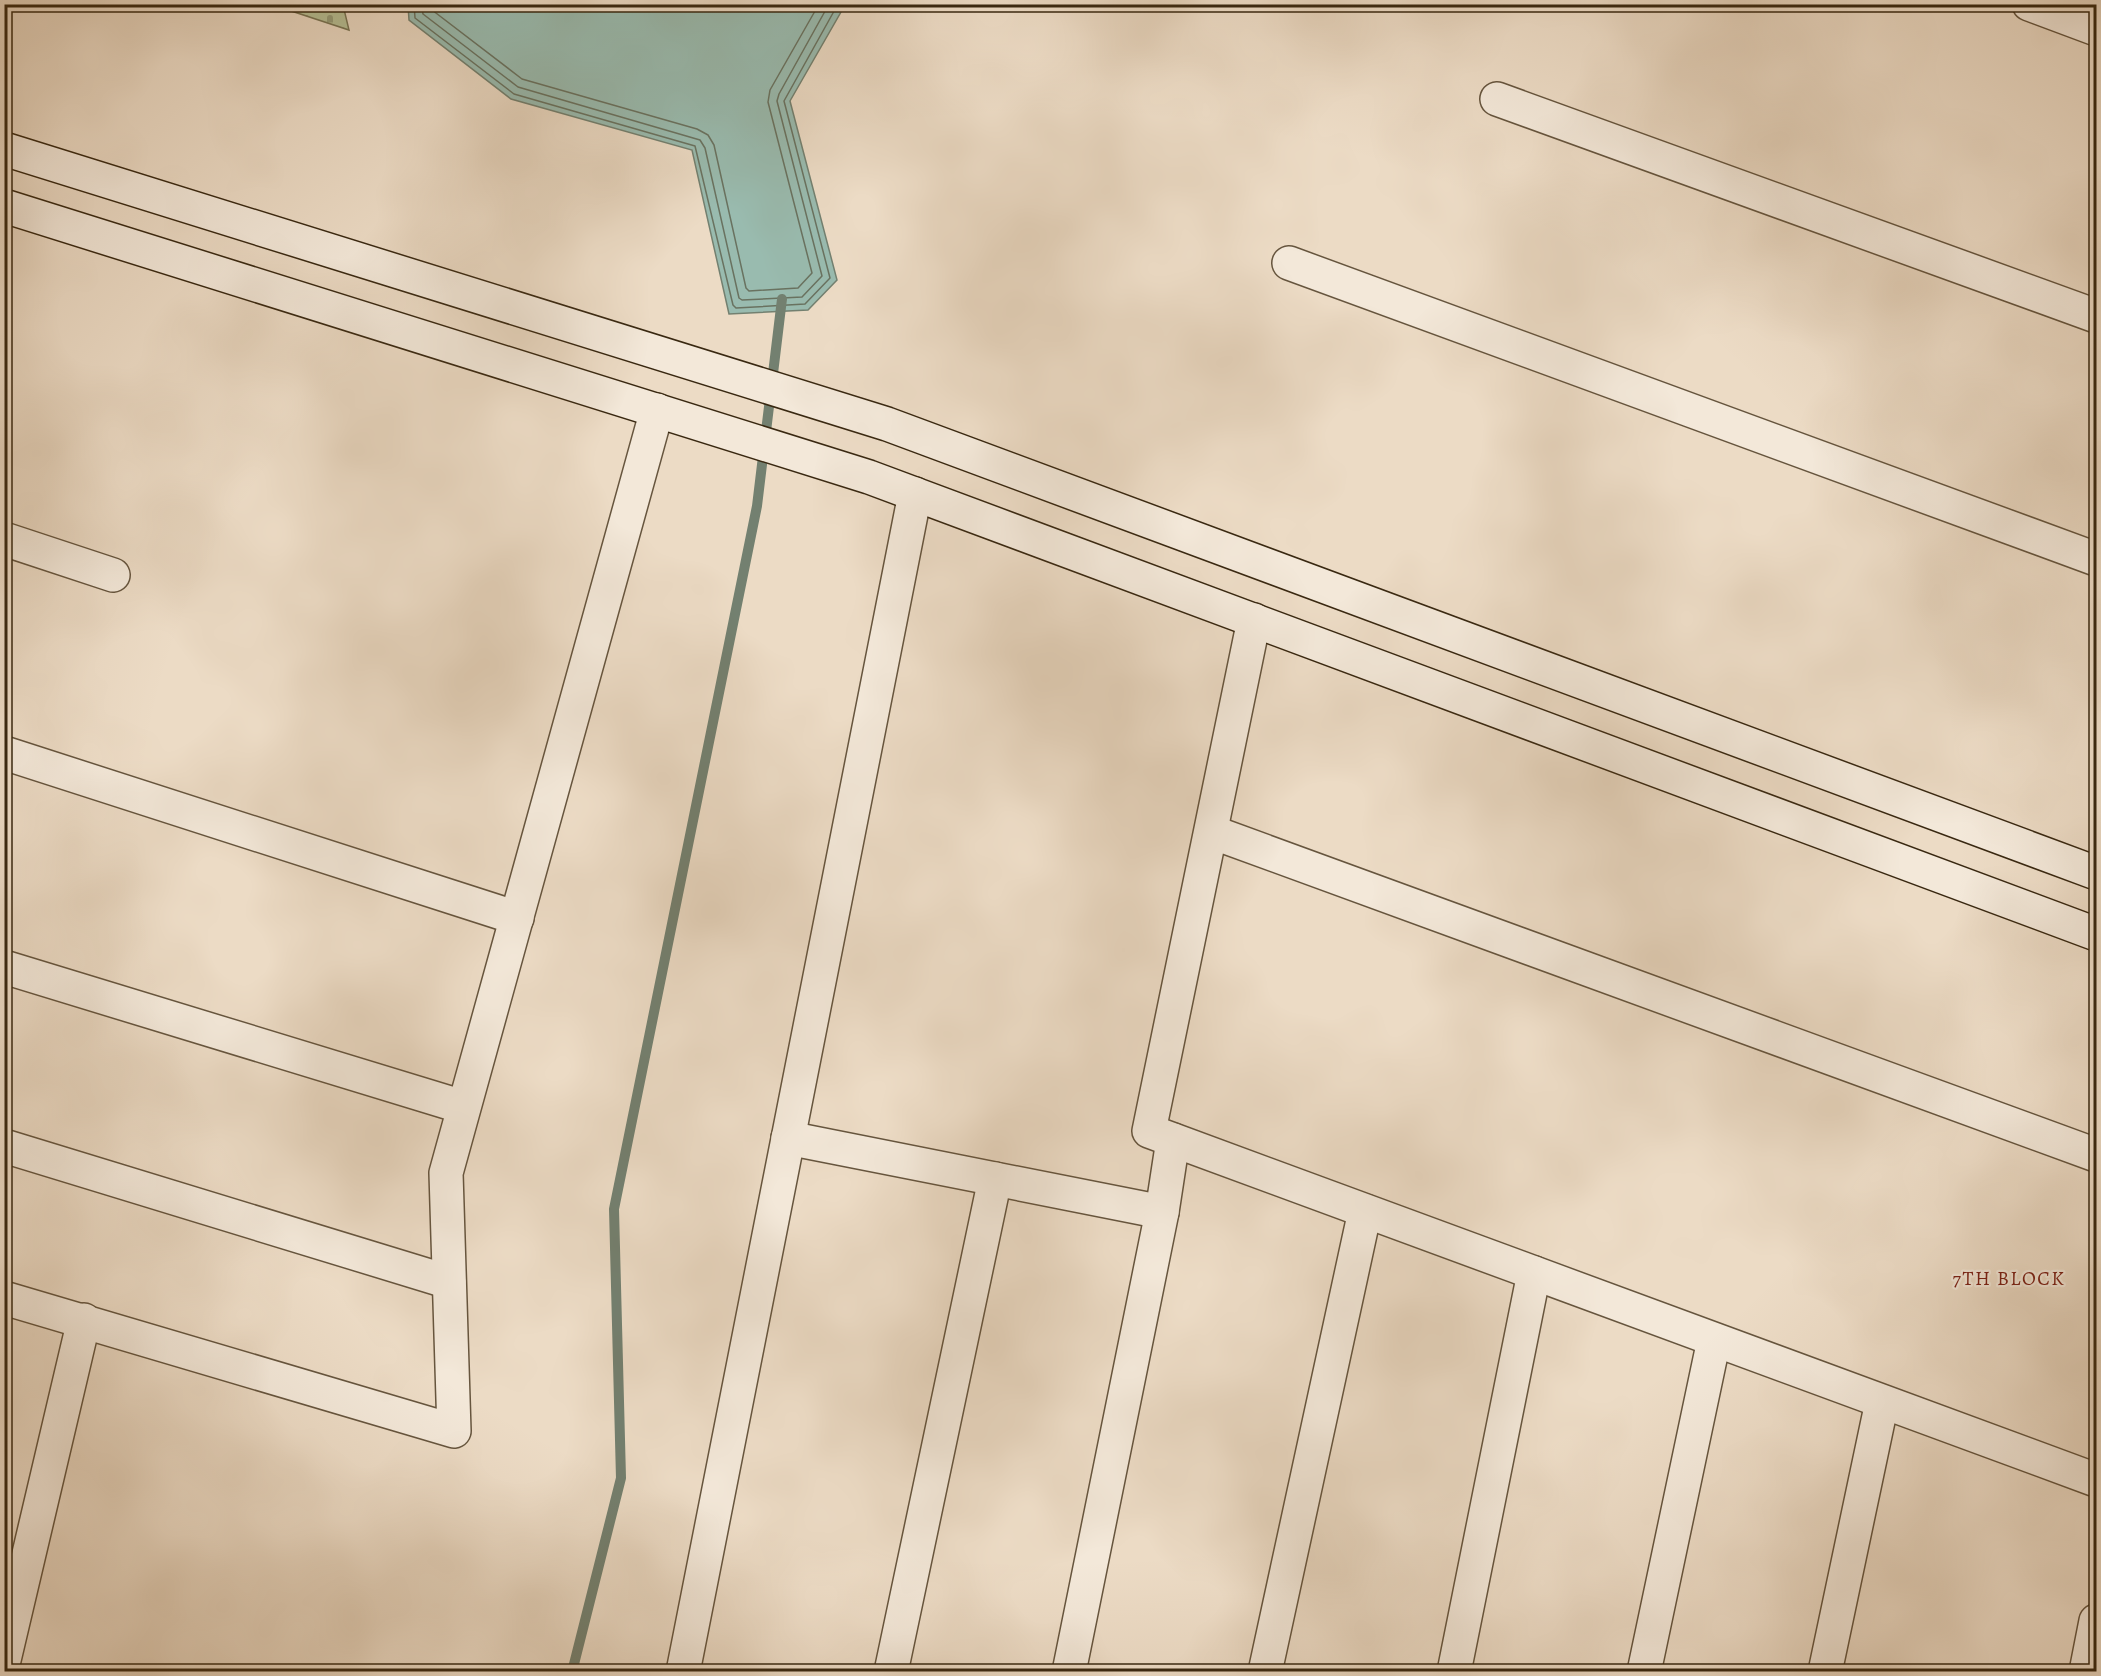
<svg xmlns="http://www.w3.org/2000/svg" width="2101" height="1676" font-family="Alegreya,serif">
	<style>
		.cemetery { fill: url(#cemetery-stones); stroke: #787454; stroke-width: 1.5 }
		.water { fill: #99bbaf; stroke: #738070; stroke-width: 1.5 }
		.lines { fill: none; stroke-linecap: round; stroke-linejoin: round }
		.shore { stroke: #697260; stroke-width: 1.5 }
		.stream { stroke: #738070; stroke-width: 10 }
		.street-casing { stroke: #66553e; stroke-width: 36 }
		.secondary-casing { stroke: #392811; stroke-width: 36 }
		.street { stroke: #f3e8d9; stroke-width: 33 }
		.secondary { stroke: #f3e8d9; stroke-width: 33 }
		.labels { text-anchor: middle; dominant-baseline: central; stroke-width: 4.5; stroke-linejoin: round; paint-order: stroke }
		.quarter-label { font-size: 20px; letter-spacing: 1.5px; fill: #7a1f14; stroke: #f3e8d9 }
	</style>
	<defs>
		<pattern id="cemetery-stones" width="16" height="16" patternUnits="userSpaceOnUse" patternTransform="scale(1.5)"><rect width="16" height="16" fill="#b6c096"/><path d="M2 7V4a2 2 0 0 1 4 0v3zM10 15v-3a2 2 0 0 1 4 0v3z" fill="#959c79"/></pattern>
	</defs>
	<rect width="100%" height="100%" fill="#ecdbc5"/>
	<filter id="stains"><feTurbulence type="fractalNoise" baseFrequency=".00333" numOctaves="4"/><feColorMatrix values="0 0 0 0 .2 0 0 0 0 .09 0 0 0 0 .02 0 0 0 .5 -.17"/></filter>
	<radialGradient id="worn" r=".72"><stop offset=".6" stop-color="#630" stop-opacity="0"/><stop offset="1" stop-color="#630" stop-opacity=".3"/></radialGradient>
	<path class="cemetery" d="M273 5H343L349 30Z"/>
	<path class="water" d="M408 5H845L790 101 837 280 808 310 729 314 692 150 511 99 409 20Z"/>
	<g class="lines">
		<g class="shore">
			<path d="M414 4 415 18 514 94 695 146 733 305 736 308 805 304 830 278 784 101 838 4"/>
			<path d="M421 4 423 14 518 87 700 140 705 148 739 298 742 300 802 297 822 276 777 101 779 94 829 4"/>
			<path d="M430 4 432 10 522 79 697 129 708 135 714 145 746 288 749 291 798 288 812 273 768 102 770 90 819 4"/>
		</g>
		<path class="stream" d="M572 1672 621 1478 614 1209 757 506 782 299"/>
		<g class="street-casing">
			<g id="street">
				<path d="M2029 4 2096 29"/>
				<path d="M1497 99 2096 316"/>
				<path d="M1289 263 2096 559"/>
				<path d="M4 539 113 575"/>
				<path d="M1254 620 1149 1131 2096 1480"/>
				<path d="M4 753 517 918"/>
				<path d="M1212 832 2096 1155"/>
				<path d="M4 967 463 1107"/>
				<path d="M788 1138 1162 1212"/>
				<path d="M4 1146 449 1282"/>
				<path d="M4 1298 454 1431 446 1173 657 410"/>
				<path d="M4 1660 84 1320"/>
				<path d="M683 1672 915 494"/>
				<path d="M891 1672 995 1179"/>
				<path d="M1069 1672 1162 1212 1173 1140"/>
				<path d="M1265 1672 1365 1211"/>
				<path d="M1454 1672 1534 1273"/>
				<path d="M1644 1672 1714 1340"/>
				<path d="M1825 1672 1882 1402"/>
				<path d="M2086 1672 2096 1621"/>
			</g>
		</g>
		<g class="secondary-casing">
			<g id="secondary">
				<path d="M4 149 887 424 2096 873"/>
				<path d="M4 206 869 477 2096 934"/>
			</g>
		</g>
		<use href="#street" class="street"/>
		<use href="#secondary" class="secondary"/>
	</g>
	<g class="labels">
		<g class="quarter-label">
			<text x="2009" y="1278">7TH BLOCK</text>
		</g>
	</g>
	<rect width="2101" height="1676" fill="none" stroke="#ecdbc5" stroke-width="24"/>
	<rect x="6" y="6" width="2089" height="1664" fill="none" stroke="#392811" stroke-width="3"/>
	<rect x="12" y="12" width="2077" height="1652" fill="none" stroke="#392811" stroke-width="1.5"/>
	<rect width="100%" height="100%" filter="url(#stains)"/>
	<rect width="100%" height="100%" fill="url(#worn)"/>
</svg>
